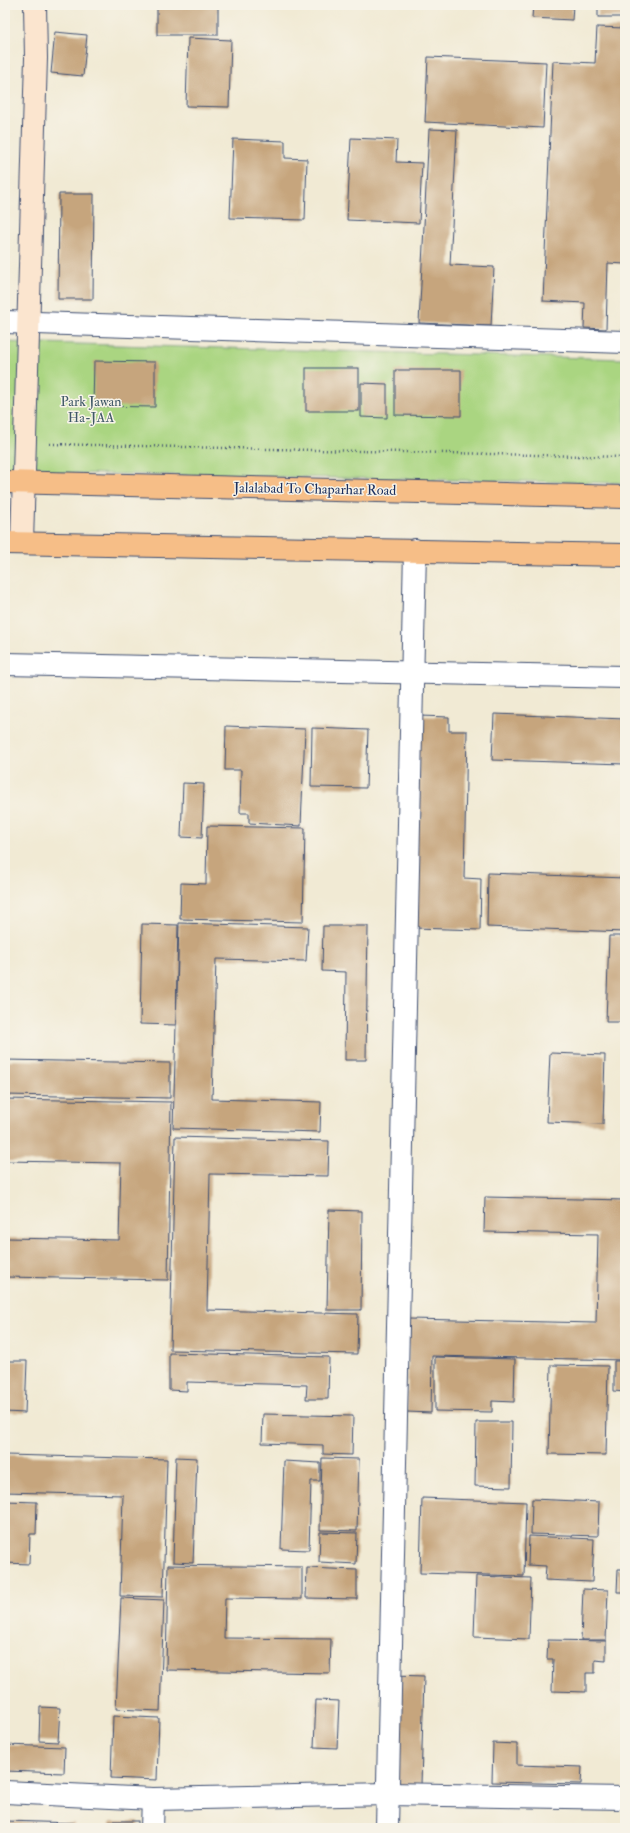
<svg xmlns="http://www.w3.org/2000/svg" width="630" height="1833" font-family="'IM FELL Double Pica',serif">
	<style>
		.green { fill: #aad581; stroke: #628270 }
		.building { fill: #c6a57d }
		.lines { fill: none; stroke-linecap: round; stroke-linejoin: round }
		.street-casing { stroke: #3b4b70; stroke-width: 24 }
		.secondary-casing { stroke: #3b4b70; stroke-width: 24 }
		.primary-casing { stroke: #3b4b70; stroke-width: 24 }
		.path { stroke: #3b4b70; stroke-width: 2.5; stroke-dasharray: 1 3; stroke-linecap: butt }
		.street { stroke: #fff; stroke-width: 22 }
		.secondary { stroke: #fbe5cf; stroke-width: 22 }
		.primary { stroke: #f6be87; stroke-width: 22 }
		.labels { text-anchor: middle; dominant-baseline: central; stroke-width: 3; stroke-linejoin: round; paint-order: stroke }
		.park-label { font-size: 14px; fill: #3f5867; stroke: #f7f3e8 }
		.street-label { font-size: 14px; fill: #1b2f5e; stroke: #f7f3e8 }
	</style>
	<rect width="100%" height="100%" fill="#f7f3e8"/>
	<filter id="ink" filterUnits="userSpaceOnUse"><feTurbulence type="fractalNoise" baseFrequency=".025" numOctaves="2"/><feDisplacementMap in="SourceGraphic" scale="8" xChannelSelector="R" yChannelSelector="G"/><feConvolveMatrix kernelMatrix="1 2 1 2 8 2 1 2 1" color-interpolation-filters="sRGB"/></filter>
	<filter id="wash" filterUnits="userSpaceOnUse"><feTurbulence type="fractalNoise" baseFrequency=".012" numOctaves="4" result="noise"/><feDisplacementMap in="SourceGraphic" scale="16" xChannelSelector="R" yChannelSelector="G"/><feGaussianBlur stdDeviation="0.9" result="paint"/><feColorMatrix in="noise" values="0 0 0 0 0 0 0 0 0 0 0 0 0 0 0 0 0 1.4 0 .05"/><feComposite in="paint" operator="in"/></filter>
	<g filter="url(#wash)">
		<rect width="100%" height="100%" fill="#f1ead4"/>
		<path class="green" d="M5 342 625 359V483L5 472Z"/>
		<g id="blocks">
			<g class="building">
				<rect x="157" y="5" width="61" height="30"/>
				<path d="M533 5H573L572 20 532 18Z"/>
				<rect x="598" y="5" width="27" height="12"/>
				<path d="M597 27 625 28V264L608 263 606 329 584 328 585 303 543 301 553 61 595 63Z"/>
				<path d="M55 32 87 35 83 76 51 73Z"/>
				<path d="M188 38 231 40 229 107 186 106Z"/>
				<path d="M428 57 546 62 543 128 425 122Z"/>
				<path d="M429 129 457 130 450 265 494 267 491 326 419 323Z"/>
				<path d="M351 138 397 140 396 162 422 163 419 223 347 220Z"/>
				<path d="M233 139 285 141V158L307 159 305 220 230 218Z"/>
				<path d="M59 194H94L93 299H58Z"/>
				<path d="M94 361 155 362V407L93 406Z"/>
				<rect x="306" y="368" width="53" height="43"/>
				<path d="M395 370H461V416L395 415Z"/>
				<path d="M361 383 387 384V418L361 417Z"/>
				<path d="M494 714 625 719V764L492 760Z"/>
				<path d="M419 716 449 717V731H467L464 878 481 879 480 930 414 928Z"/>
				<path d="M226 726 305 729 301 826 249 823V813H240L241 770H225Z"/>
				<path d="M312 728 368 730 366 788 311 787Z"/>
				<path d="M183 783 204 784 202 838 181 837Z"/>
				<path d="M207 826 305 828 303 922 180 919 181 883 206 884Z"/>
				<path d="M488 873 625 878V932L487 927Z"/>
				<path d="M179 923 308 927 306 961 216 959 212 1099 321 1102 320 1132 173 1128Z"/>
				<path d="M142 924 178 925 176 1025 140 1024Z"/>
				<path d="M323 926H368L366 1060H345L346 972 322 971Z"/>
				<path d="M609 936H625V1022H606Z"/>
				<path d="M550 1053 605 1055 603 1124 547 1122Z"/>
				<path d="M5 1060 170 1063V1098L5 1095Z"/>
				<path d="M5 1099 171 1102 168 1280 5 1277V1238L119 1240 121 1163 5 1161Z"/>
				<path d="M175 1137 329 1141 328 1176 210 1174 207 1310 358 1314 357 1354 170 1350Z"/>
				<path d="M485 1197 625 1200V1360L432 1356 431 1413 407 1412 409 1319 596 1323 598 1234 484 1232Z"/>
				<path d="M329 1210 362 1211 361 1310H327Z"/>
				<path d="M169 1353 329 1357 328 1399H306L307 1385 187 1382V1391L169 1390Z"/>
				<path d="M435 1357 515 1359 514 1402 492 1401V1412L435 1411Z"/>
				<path d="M5 1361H27L25 1413 5 1412Z"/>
				<path d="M614 1361H625V1392L614 1391Z"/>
				<path d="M551 1365 608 1366 606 1455 549 1454Z"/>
				<path d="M263 1414 353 1416 352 1455 323 1454V1445L262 1443Z"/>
				<path d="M476 1422H512L511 1487 475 1486Z"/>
				<path d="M5 1455 167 1459 163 1597 120 1596 123 1495 5 1492Z"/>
				<path d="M176 1457 197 1458 193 1563 173 1562Z"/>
				<path d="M322 1458 359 1459 357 1531 320 1530Z"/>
				<path d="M284 1461 320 1463V1481H311L309 1550 281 1549Z"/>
				<path d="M422 1498 526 1502 524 1576 420 1573Z"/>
				<path d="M532 1499 599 1502 598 1536 531 1534Z"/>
				<path d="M5 1501 37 1502 36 1534H30L29 1564 5 1563Z"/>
				<path d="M320 1532 357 1533 356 1564 319 1562Z"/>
				<path d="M529 1536 594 1539 592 1582 545 1580 546 1566 528 1565Z"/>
				<path d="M168 1565 302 1567V1599L225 1598 224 1638 331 1639 330 1673 166 1670Z"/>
				<path d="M307 1568 357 1570V1599L306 1598Z"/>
				<path d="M618 1569H625V1592H617Z"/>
				<path d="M476 1576 531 1578 529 1639 474 1637Z"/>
				<path d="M583 1589 608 1590 606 1640H581Z"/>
				<path d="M121 1598 164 1600 160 1711 116 1709Z"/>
				<path d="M548 1640 606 1641V1661L595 1660V1673H586V1692L552 1691 553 1659H547Z"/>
				<path d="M394 1675 424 1676 421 1785H391Z"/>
				<path d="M316 1700 339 1701 337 1748 314 1747Z"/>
				<path d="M40 1707 60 1708 58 1742 39 1741Z"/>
				<path d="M113 1716 159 1718 157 1780 111 1778Z"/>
				<path d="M493 1743 517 1744V1765L582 1767 581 1784 492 1782Z"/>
				<path d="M5 1745 65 1747 64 1773 5 1771Z"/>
				<path d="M5 1821 74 1823V1828H5Z"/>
				<rect x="110" y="1821" width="28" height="7"/>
			</g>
		</g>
	</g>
	<g filter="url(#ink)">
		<use href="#blocks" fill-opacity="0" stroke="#3b4b70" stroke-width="1"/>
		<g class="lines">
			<g class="street-casing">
				<g id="street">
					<path d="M5 322 625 342"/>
					<path d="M5 664 625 677"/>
					<path d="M5 1792 153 1799 388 1794 625 1798"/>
					<path d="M152 1828 153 1799"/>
					<path d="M387 1828 415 550"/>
				</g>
			</g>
			<g class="secondary-casing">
				<path id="secondary" d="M22 543 36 58 35 5"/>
			</g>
			<g class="primary-casing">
				<g id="primary">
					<path d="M5 482 625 497"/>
					<path d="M5 543 625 555"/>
				</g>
			</g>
			<path class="path" d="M50 444 625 457"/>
			<use href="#street" class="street"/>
			<use href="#secondary" class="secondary"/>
			<use href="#primary" class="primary"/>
		</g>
	</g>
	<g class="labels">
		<g class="park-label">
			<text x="91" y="401">Park Jawan<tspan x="91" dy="16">Ha-JAA</tspan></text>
		</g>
		<g class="street-label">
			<text transform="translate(315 489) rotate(1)">Jalalabad To Chaparhar Road</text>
		</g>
	</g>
	<rect width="630" height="1833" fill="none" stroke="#f7f3e8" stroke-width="20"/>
</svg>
